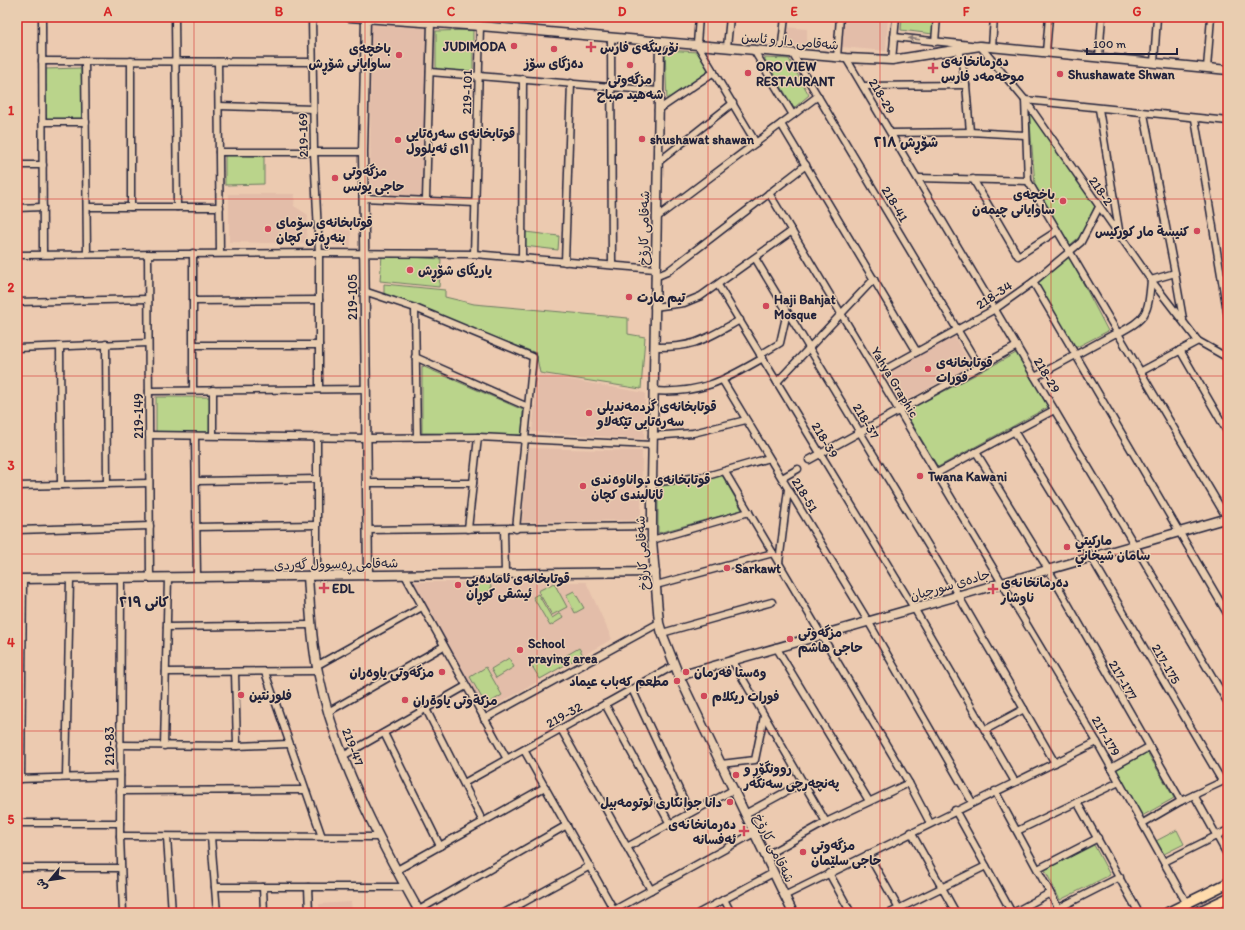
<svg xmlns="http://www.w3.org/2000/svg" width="1245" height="930" font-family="Itim,'Playpen Sans Arabic',sans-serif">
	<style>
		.built { fill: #e3bda9 }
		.green { fill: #bad48b; stroke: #6e7b63 }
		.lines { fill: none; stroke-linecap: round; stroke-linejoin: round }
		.street-casing { stroke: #22223b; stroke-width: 9 }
		.secondary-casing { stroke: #22223b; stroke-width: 11 }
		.primary-casing { stroke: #22223b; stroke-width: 12 }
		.street { stroke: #e9cdb0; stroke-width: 6 }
		.secondary { stroke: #e9cdb0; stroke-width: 8 }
		.primary { stroke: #fedbac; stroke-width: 9 }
		.oneway { fill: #867876 }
		.grid { fill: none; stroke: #d62828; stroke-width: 1; stroke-opacity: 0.55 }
		.poi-dot { fill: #d1495b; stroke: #e9cdb0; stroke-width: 1.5 }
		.labels { text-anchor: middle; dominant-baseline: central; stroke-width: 3; stroke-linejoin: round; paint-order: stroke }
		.street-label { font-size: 13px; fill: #22223b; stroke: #e9cdb0 }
		.poi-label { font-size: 13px; font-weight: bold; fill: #22223b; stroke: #e9cdb0; text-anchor: start }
		.neighbourhood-label { font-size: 14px; font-weight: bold; fill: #22223b; stroke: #e9cdb0 }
		.neatline { fill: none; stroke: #d62828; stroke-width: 1.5 }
		.grid-label { font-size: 13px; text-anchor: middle; font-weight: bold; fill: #d62828 }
	</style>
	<rect width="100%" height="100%" fill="#eccab0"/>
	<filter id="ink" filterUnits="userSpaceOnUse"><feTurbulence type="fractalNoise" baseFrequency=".025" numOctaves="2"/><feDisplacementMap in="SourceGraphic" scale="8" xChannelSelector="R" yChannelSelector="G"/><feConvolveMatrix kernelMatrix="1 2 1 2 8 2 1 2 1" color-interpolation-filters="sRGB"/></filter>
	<g filter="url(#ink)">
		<g class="built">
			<path d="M843 17H888L886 51 841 47Z"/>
			<path d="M371 25 427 28 424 196 370 195Z"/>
			<path d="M785 27 807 29V47L784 44Z"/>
			<path d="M229 194H295L294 206 308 215 306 244 229 242Z"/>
			<path d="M334 229 351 230V246L333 245Z"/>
			<path d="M954 336 971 365 902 403 885 374Z"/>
			<path d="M538 374 645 393 644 439 532 432Z"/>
			<path d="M529 448 642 451 641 520 522 522Z"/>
			<path d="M411 582H586L612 639 484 712Z"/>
			<path d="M351 902 352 913H320L319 904Z"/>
		</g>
		<g class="green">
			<path d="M902 17H935L933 34 901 30Z"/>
			<path d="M473 30V71H436V31Z"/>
			<path d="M665 50 699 52 712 70 667 101Z"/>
			<path d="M764 58 789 59 809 95 794 108Z"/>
			<path d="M81 68 83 119 46 120 45 69Z"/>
			<path d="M1029 111 1095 206 1084 233 1070 245 1035 185Z"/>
			<path d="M225 155 264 156V184L225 185Z"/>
			<path d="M525 232 559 236 558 250 524 246Z"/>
			<path d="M382 255 441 259 439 287 380 281Z"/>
			<path d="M1069 256 1108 331 1075 348 1036 280Z"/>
			<path d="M384 284 445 290V297L474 304 628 318V334L645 337 641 389 540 373 536 353 384 295Z"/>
			<path d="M1018 352 1050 406 938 467 905 412Z"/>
			<path d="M422 366 523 410 522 435 422 433Z"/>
			<rect x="156" y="397" width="54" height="35"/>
			<path d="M722 475 742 510 658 533V485Z"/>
			<path d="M473 583H490L493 596 489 591 479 597Z"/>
			<path d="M554 583 567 607 552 615 538 591Z"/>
			<path d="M574 591 584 608 575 613 566 595Z"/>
			<path d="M538 594 552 618 560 613 563 618 550 626 533 597Z"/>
			<path d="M579 648 583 655 540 679 530 663 542 656 548 666Z"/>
			<path d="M509 658 514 667 496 678 491 669Z"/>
			<path d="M486 667 502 695 486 705 470 677Z"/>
			<path d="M1147 752 1174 798 1142 816 1115 770Z"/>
			<path d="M1177 830 1184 844 1164 854 1156 841Z"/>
			<path d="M1094 845 1110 875 1060 900 1045 870Z"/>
		</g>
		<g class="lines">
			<g class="street-casing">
				<g id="street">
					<path d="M42 17 43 254"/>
					<path d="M175 17 177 207"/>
					<path d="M312 17 314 152 319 253V389"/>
					<path d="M699 17 697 44 756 143"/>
					<path d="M894 37 980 46 1025 100 1151 280 1198 341 1228 358"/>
					<path d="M611 38 612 265"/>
					<path d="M935 42 937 17"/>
					<path d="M727 47 730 17"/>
					<path d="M992 47 994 17"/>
					<path d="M959 48 966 85 970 132"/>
					<path d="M753 49 793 115"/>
					<path d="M781 52 785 17"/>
					<path d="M1046 52 1049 17"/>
					<path d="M792 53 979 366"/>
					<path d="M837 57 840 17"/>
					<path d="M1099 57 1102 17"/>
					<path d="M846 58 1228 703"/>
					<path d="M892 60 896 17"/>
					<path d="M42 61 313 62"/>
					<path d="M85 61 87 254"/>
					<path d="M218 62 220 253"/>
					<path d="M1154 63 1157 17"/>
					<path d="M1207 68 1211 17"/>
					<path d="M430 72 658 91"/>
					<path d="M863 86 966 85"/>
					<path d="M219 106 313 109"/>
					<path d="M1099 109 1120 236"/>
					<path d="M658 110 714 72"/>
					<path d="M1144 114 1175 273 1183 319"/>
					<path d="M1195 119 1228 317"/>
					<path d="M43 122H86"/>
					<path d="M781 124 917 352"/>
					<path d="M891 133 970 132 1025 135"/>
					<path d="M219 152H363"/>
					<path d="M657 163 733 103"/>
					<path d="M17 165H43"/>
					<path d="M918 178 1028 181"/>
					<path d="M973 179 1018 256 1057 231"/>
					<path d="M769 193 1097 742 1187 904"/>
					<path d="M363 198 475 203"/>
					<path d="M426 199 431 22"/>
					<path d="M87 207H220"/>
					<path d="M131 207V61"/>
					<path d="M17 208 43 207"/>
					<path d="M656 218 818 96"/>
					<path d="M193 253V390"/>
					<path d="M148 254 150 578"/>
					<path d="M474 254 480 26"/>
					<path d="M17 255 319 253 474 254 655 269"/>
					<path d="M522 258 523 79"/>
					<path d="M755 258 958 595 1055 763"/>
					<path d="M565 262 571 83"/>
					<path d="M655 277 667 272 806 165"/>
					<path d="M1033 282 1228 615"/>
					<path d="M718 285 914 608 1015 782"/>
					<path d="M364 291 415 308 533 357 516 529"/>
					<path d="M193 301 319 300"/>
					<path d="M17 302 148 299"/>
					<path d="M654 307 684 303 701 296 792 231"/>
					<path d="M415 308 417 437"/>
					<path d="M1117 334C1147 318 1148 315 1151 280L1175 273"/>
					<path d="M106 344 107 484"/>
					<path d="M193 345H319"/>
					<path d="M60 346 61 485"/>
					<path d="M654 347C695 348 705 339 740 320"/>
					<path d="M17 348 148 343"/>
					<path d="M1180 350 1228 433"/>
					<path d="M760 355 780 343 787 312"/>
					<path d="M415 357 528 407"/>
					<path d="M1140 372 1198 341"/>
					<path d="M877 374 995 309 1033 282 1081 242 1099 207"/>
					<path d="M1035 377 1116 333"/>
					<path d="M723 381 868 621 972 802"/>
					<path d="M777 382 874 279"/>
					<path d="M213 390V435"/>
					<path d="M149 391 365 389"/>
					<path d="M653 391C701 394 723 381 763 358"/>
					<path d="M1014 431 1091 557 1222 781"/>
					<path d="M149 435 366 438 478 437 652 445"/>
					<path d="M195 436 197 577"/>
					<path d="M652 436 693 433 746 420"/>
					<path d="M976 452 1048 569 1181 801"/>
					<path d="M809 460 1017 346"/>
					<path d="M725 472 909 783 930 823"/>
					<path d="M937 473 1054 410"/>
					<path d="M782 478 798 469"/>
					<path d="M197 481 317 479"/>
					<path d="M367 483H473"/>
					<path d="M652 483 707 476 769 458"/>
					<path d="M17 486 149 483"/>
					<path d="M1228 520 1028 181 1025 100 1228 121"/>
					<path d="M196 527 317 525"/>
					<path d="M468 529 478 437"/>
					<path d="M504 529 505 574"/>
					<path d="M17 530 150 526"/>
					<path d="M367 530 652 526"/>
					<path d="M652 540 749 512"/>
					<path d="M779 563 788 489"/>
					<path d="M405 575 507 759"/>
					<path d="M317 576V437"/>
					<path d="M121 578 120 836 123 913"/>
					<path d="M656 585 773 553"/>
					<path d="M167 627 311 625"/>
					<path d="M662 633 772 602"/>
					<path d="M776 647 869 801"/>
					<path d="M732 660 826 822"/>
					<path d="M316 666 422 607"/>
					<path d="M166 672 318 671"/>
					<path d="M265 672 322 837"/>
					<path d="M235 673 237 746"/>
					<path d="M632 689 690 813"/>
					<path d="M605 704 670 824"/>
					<path d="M426 709 483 822"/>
					<path d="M328 712 444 646"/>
					<path d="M484 719 659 623"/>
					<path d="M561 729 651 890"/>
					<path d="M985 730 1024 709"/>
					<path d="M384 733 440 846"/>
					<path d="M120 745 237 746 289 744"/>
					<path d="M164 746 168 578"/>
					<path d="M524 750 614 910"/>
					<path d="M343 756 466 686"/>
					<path d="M721 764 755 760 764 716"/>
					<path d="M1111 768 1149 747"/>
					<path d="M66 777 70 579"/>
					<path d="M17 779 120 776"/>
					<path d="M21 779 23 579"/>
					<path d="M464 783 675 665"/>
					<path d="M120 791 305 790"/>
					<path d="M995 791 1061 913"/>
					<path d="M1194 795 1228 856"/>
					<path d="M1077 802 1139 913"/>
					<path d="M955 810 1012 913"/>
					<path d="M745 814 804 782"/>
					<path d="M17 823H120"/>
					<path d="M1143 823 1181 801 1228 779"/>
					<path d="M1017 831 1119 782"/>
					<path d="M911 832 956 913"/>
					<path d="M120 836 379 837"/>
					<path d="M167 837 172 913"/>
					<path d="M211 837 217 913"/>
					<path d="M627 847 733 790"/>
					<path d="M868 854 899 909"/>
					<path d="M765 856 826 822 909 783"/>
					<path d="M1164 862 1228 830"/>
					<path d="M17 868H121"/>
					<path d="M1038 869 1098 838"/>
					<path d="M397 870 545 787"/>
					<path d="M829 873 851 913"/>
					<path d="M215 887H405"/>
					<path d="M263 887 264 913"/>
					<path d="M308 887 309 913"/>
					<path d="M784 896 1097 742"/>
					<path d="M724 899 731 913"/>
					<path d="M1059 908 1120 877"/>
					<path d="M419 910 567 825"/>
					<path d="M504 913 590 866"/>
					<path d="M609 913 754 833"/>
					<path d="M699 913 773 873"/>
					<path d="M890 913 986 866"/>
					<path d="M1013 913 1050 893"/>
				</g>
			</g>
			<g class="secondary-casing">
				<g id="secondary">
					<path d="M349 17 480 26 846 58 892 60 980 46 1228 70"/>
					<path d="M366 18 363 152 368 575"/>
					<path d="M660 42 652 483V540L659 623 662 633 679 676 721 764 793 913"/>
					<path d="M308 576C310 606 311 637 317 667 334 755 377 836 420 913"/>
					<path d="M17 579 655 572"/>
					<path d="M679 676 1228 518"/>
				</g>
			</g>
			<g class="primary-casing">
				<g id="primary">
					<path d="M1167 913 1228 883"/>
					<path d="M1196 913 1228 898"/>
				</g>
			</g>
			<use href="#street" class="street"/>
			<use href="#secondary" class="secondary"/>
			<use href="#primary" class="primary"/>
		</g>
		<defs><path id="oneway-solid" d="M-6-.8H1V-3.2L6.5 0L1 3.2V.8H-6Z"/></defs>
		<use class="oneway" href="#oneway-solid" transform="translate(914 39) rotate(-173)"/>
	</g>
	<path class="grid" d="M194 17V913M365 17V913M537 17V913M708 17V913M880 17V913M1051 17V913M17 199H1228M17 376H1228M17 554H1228M17 731H1228"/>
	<g class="poi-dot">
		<circle cx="514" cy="46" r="4"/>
		<path d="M589 41h4v4h4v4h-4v4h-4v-4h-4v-4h4z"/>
		<circle cx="554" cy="49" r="4"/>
		<circle cx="399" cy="55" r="4"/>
		<circle cx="630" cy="65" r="4"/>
		<path d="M931 62h4v4h4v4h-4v4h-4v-4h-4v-4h4z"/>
		<circle cx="748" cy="73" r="4"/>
		<circle cx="1060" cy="74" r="4"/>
		<circle cx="642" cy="139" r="4"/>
		<circle cx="398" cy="140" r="4"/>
		<circle cx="335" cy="178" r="4"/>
		<circle cx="1063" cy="201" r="4"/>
		<circle cx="268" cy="229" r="4"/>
		<circle cx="1197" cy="231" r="4"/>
		<circle cx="410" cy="270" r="4"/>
		<circle cx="629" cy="297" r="4"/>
		<circle cx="766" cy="306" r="4"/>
		<circle cx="928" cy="369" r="4"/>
		<circle cx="589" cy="413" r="4"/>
		<circle cx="920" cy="476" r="4"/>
		<circle cx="583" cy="486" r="4"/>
		<circle cx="1067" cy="547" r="4"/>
		<circle cx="727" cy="568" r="4"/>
		<circle cx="458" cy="585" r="4"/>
		<path d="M322 582h4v4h4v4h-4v4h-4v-4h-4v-4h4z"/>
		<path d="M991 583h4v4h4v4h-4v4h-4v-4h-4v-4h4z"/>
		<circle cx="790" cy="639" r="4"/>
		<circle cx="520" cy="650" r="4"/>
		<circle cx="442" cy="672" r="4"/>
		<circle cx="686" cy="672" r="4"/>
		<circle cx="677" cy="681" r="4"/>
		<circle cx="241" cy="695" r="4"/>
		<circle cx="704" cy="696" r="4"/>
		<circle cx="405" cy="700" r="4"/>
		<circle cx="736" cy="775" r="4"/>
		<circle cx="730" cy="802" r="4"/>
		<path d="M742 825h4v4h4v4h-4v4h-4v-4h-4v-4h4z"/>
		<circle cx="803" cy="852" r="4"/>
	</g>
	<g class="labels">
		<g class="street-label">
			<text transform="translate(790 41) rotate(5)">شەقامی دار و ئاسن</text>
			<text transform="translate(467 92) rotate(-89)">219-101</text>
			<text transform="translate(882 96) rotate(59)">218-29</text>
			<text transform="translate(303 135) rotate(-91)">219-169</text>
			<text transform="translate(1101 191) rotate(55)">218-2</text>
			<text transform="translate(895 204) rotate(59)">218-41</text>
			<text transform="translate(644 228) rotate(-89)">شەقامی کارۆخ</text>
			<text transform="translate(994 295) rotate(-33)">218-34</text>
			<text transform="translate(352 297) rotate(-90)">219-105</text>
			<text transform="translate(1047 375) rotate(59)">218-29</text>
			<text transform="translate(895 382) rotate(59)">Yahya Graphic</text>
			<text transform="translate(138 416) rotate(-90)">219-149</text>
			<text transform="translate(866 421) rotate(59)">218-37</text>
			<text transform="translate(825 440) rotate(59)">218-39</text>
			<text transform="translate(805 495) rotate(59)">218-51</text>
			<text transform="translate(642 553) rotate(-93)">شەقامی کارۆخ</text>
			<text transform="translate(336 564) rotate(-1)">شەقامی ڕەسوول گەردی</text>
			<text transform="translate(950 585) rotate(-16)">جادەی سورچیان</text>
			<text transform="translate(1166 664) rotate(60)">217-175</text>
			<text transform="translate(1123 680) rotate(60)">217-177</text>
			<text transform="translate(564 715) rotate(-29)">219-32</text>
			<text transform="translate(1106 736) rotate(60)">217-179</text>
			<text transform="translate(109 746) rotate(-90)">219-83</text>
			<text transform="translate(353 747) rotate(69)">219-47</text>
			<text transform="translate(774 848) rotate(64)">شەقامی کارۆخ</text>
		</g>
		<g class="poi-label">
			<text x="506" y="46" text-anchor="end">JUDIMODA</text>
			<text x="600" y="47">نۆرینگەی فارس</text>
			<text x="391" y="48" text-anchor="end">باخچەی<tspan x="391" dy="15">ساوایانی شۆڕش</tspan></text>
			<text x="941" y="61">دەرمانخانەی<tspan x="941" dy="15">موحەمەد فارس</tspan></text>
			<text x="554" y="63" text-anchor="middle">دەزگای سۆز</text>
			<text x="756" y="66">ORO VIEW<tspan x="756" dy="15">RESTAURANT</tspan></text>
			<text x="1068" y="74">Shushawate Shwan</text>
			<text x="630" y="79" text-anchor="middle">مزگه‌وتی<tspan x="630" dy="15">شه‌هید صباح</tspan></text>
			<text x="406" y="133">قوتابخانەی سەرەتایی<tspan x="406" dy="15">١١ی ئەیلوول</tspan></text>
			<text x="650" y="139">shushawat shawan</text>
			<text x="343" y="171">مزگەوتی<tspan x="343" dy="15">حاجی یونس</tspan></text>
			<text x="1055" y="194" text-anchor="end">باخچه‌ی<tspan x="1055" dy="15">ساوایانی چیمه‌ن</tspan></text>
			<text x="276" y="222">قوتابخانەی سۆمای<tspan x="276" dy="15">بنەڕەتی کچان</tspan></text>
			<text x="1189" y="231" text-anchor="end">كنيسة مار كوركيس</text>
			<text x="418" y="270">یاریگای شۆڕش</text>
			<text x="637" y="297">تيم مارت</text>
			<text x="774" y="299">Haji Bahjat<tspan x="774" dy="15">Mosque</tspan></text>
			<text x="936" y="362">قوتابخانەی<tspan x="936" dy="15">فورات</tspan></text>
			<text x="597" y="406">قوتابخانەی گردمەندیلی<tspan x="597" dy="15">سەرەتایی تێكەلاو</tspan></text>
			<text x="928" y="476">Twana Kawani</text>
			<text x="591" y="479">قوتابخانەی دواناوەندی<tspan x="591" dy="15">ئانالیندی كچان</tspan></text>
			<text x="1075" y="540">ماركيتي<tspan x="1075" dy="15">سامان شيخاني</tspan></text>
			<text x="735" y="568">Sarkawt</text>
			<text x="466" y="578">قوتابخانەی ئامادەیی<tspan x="466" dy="15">ئیشقی کوڕان</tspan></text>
			<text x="1001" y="582">دەرمانخانەی<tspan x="1001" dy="15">ناوشار</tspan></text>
			<text x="332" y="588">EDL</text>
			<text x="798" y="632">مزگەوتی<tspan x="798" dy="15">حاجی هاشم</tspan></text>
			<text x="528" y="643">School<tspan x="528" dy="15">praying area</tspan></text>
			<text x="434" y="672" text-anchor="end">مزگەوتی یاوەران</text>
			<text x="694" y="672">وەستا فەرمان</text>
			<text x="669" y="681" text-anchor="end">مطعم کەباب عیماد</text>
			<text x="249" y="695">فلورنتين</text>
			<text x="712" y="696">فورات ريکلام</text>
			<text x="413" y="700">مزكةوتى ياوةران</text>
			<text x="744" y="768">روونگۆڕ و<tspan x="744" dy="15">پەنچەرچی سەنگەر</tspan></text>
			<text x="722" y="802" text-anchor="end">دانا جوانكارى ئوتومەبیل</text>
			<text x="736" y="824" text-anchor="end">دەرمانخانەی<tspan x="736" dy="15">ئەفسانە</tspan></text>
			<text x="811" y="845">مزگەوتی<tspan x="811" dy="15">حاجی سلێمان</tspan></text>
		</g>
		<g class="neighbourhood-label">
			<text x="906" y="142">شۆڕش ٢١٨</text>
			<text x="144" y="602">کانی ٢١٩</text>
		</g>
	</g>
	<rect width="1245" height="930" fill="none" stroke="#e9cdb0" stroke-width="44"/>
	<g transform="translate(50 880) rotate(241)" stroke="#e9cdb0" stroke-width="3" paint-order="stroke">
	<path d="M0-3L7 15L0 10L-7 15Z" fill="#22223b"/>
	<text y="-6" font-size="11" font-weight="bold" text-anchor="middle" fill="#22223b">ش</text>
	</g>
	<path d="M1087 48v6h90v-6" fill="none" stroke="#22223b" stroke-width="2"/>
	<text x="1093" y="48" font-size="12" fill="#22223b" stroke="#e9cdb0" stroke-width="3" paint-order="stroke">100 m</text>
	<rect x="22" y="22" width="1201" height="886" class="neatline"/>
	<g class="grid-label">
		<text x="108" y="16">A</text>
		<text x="279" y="16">B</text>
		<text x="451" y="16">C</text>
		<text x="622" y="16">D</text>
		<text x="794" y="16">E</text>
		<text x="966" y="16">F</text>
		<text x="1137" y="16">G</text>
		<text x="11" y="115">1</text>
		<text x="11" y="292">2</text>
		<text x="11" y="470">3</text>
		<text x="11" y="647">4</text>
		<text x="11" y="824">5</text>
	</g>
</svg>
